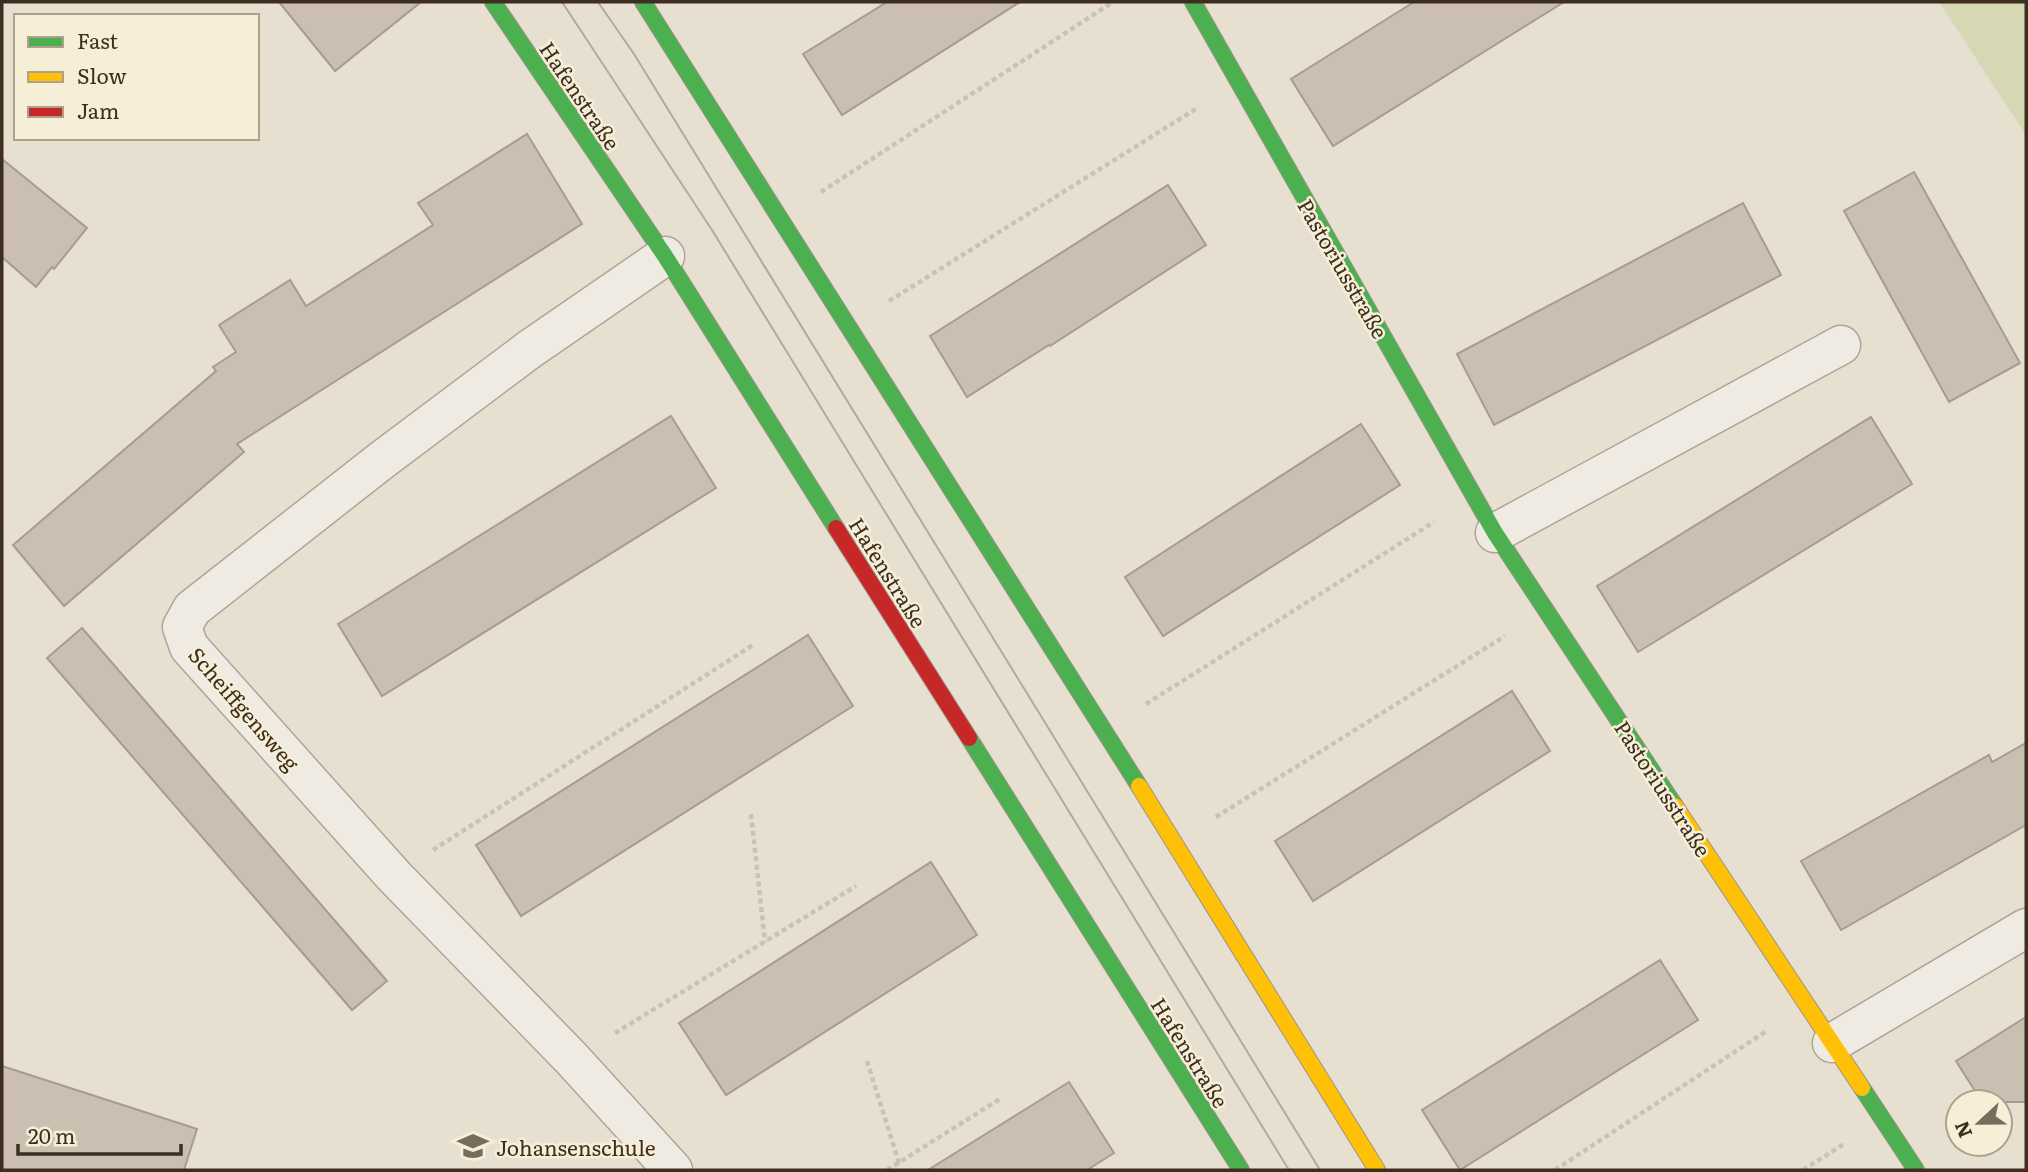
<svg xmlns="http://www.w3.org/2000/svg" width="2028" height="1172" font-family="Literata,serif">
	<style>
		.green { fill: #d6d7b3 }
		.building { fill: #cbbfb2; stroke: #a89c90; stroke-width: 2 }
		.lines { fill: none; stroke-linecap: round; stroke-linejoin: round }
		.street-casing { stroke: #ada599; stroke-width: 41 }
		.fast-casing { stroke: #9c958a; stroke-width: 18 }
		.slow-casing { stroke: #9c958a; stroke-width: 18 }
		.jam-casing { stroke: #9c958a; stroke-width: 18 }
		.path { stroke: #c8c2b9; stroke-width: 4.5; stroke-dasharray: 5 3.5; stroke-linecap: butt }
		.street { stroke: #efebe3; stroke-width: 38 }
		.fast { stroke: #4caf50; stroke-width: 16 }
		.slow { stroke: #ffc107; stroke-width: 16 }
		.jam { stroke: #c62828; stroke-width: 16 }
		.tram { stroke: #afaaa2; stroke-width: 2 }
		.labels { text-anchor: middle; dominant-baseline: central; stroke-width: 5; stroke-linejoin: round; paint-order: stroke }
		.street-label { font-size: 21px; fill: #3d2e20; stroke: #f7eed8 }
		.poi-label { font-size: 21px; fill: #3d2e20; stroke: #f7eed8; text-anchor: start }
	</style>
	<rect width="100%" height="100%" fill="#e7e0d1"/>
	<path class="green" d="M1939 2H2026V135Z"/>
	<g class="building">
		<path d="M279 2H421L335 71Z"/>
		<path d="M887 2H1020L842 115 803 54Z"/>
		<path d="M1414 2H1564L1333 146 1291 79Z"/>
		<path d="M527 134 582 224 237 444 244 452 64 606 13 545 216 371 213 367 236 352 219 325 290 280 306 306 433 225 418 203Z"/>
		<path d="M2 159 87 228 54 269 52 267 36 287 2 257Z"/>
		<path d="M1914 172 2020 363 1949 402 1844 211Z"/>
		<path d="M1168 185 1206 245 1050 346 1049 345 967 397 930 336Z"/>
		<path d="M1743 203 1781 275 1494 425 1457 354Z"/>
		<path d="M671 416 716 488 382 696 338 624Z"/>
		<path d="M1871 417 1912 484 1638 652 1597 586Z"/>
		<path d="M1361 424 1400 485 1163 636 1125 577Z"/>
		<path d="M82 628 387 981 352 1010 47 658Z"/>
		<path d="M808 635 853 706 521 916 476 845Z"/>
		<path d="M1512 691 1550 751 1313 901 1275 841Z"/>
		<path d="M2026 743V825L1841 930 1801 861 1989 755 1992 762Z"/>
		<path d="M931 862 977 935 726 1095 679 1023Z"/>
		<path d="M1660 960 1698 1020 1460 1170 1422 1110Z"/>
		<path d="M2026 1017V1102H1982L1956 1061Z"/>
		<path d="M2 1066 197 1129 184 1170H2Z"/>
		<path d="M1069 1082 1114 1153 1087 1170H928Z"/>
	</g>
	<g class="lines">
		<g class="street-casing">
			<g id="street">
				<path d="M665 256 530 349 382 460 192 609 182 627 189 647 394 876 572 1059 673 1170"/>
				<path d="M1495 533 1841 345"/>
				<path d="M1832 1043 2026 928"/>
			</g>
		</g>
		<g class="fast-casing">
			<g id="fast">
				<path d="M493 2 665 256 836 528"/>
				<path d="M643 2 1139 786"/>
				<path d="M1193 2 1495 533 1675 806"/>
				<path d="M969 738 1241 1170"/>
				<path d="M1862 1088 1916 1170"/>
			</g>
		</g>
		<g class="slow-casing">
			<g id="slow">
				<path d="M1139 786 1377 1170"/>
				<path d="M1675 806 1862 1088"/>
			</g>
		</g>
		<g class="jam-casing">
			<path id="jam" d="M836 528 969 738"/>
		</g>
		<g class="path">
			<path d="M821 192 1113 2"/>
			<path d="M889 301 1199 107"/>
			<path d="M1146 704 1434 522"/>
			<path d="M751 814 765 942"/>
			<path d="M1216 817 1505 636"/>
			<path d="M433 850 753 645"/>
			<path d="M615 1033 856 886"/>
			<path d="M867 1061 899 1163"/>
			<path d="M887 1170 1000 1099"/>
			<path d="M1555 1170 1768 1030"/>
			<path d="M1803 1170 1844 1144"/>
		</g>
		<use href="#street" class="street"/>
		<use href="#fast" class="fast"/>
		<use href="#slow" class="slow"/>
		<use href="#jam" class="jam"/>
		<g class="tram">
			<path d="M562 2 712 230 1289 1170"/>
			<path d="M598 2 634 54 1320 1170"/>
		</g>
	</g>
	<defs>
		<g id="school-bare" transform="scale(2.415)"><path d="M0-5L7-2L0 1L-7-2ZM-4 1L0 2.5L4 1V4Q0 6-4 4Z" fill="#786c5e" stroke="#f7eed8" stroke-width="2.5" paint-order="stroke"/></g>
	</defs>
	<g fill-rule="evenodd">
		<use href="#school-bare" x="473" y="1146"/>
	</g>
	<g class="labels">
		<g class="street-label">
			<text transform="translate(581 95) rotate(56)">Hafenstraße</text>
			<text transform="translate(1344 268) rotate(60)">Pastoriusstraße</text>
			<text transform="translate(889 572) rotate(58)">Hafenstraße</text>
			<text transform="translate(245 708) rotate(49)">Scheiffgensweg</text>
			<text transform="translate(1664 788) rotate(57)">Pastoriusstraße</text>
			<text transform="translate(1191 1052) rotate(58)">Hafenstraße</text>
		</g>
		<g class="poi-label">
			<text x="496" y="1146">Johansenschule</text>
		</g>
	</g>
	<rect width="2028" height="1172" fill="none" stroke="#3d2e20" stroke-width="7"/>
	<rect x="14" y="14" width="245" height="126" fill="#f7eed8" stroke="#ada18e" stroke-width="2"/>
	<rect x="28" y="37" width="35" height="10" fill="#4caf50" stroke="#ada18e" stroke-width="2"/>
	<text x="77" y="49" font-size="21" fill="#3d2e20">Fast</text>
	<rect x="28" y="72" width="35" height="10" fill="#ffc107" stroke="#ada18e" stroke-width="2"/>
	<text x="77" y="84" font-size="21" fill="#3d2e20">Slow</text>
	<rect x="28" y="107" width="35" height="10" fill="#c62828" stroke="#ada18e" stroke-width="2"/>
	<text x="77" y="119" font-size="21" fill="#3d2e20">Jam</text>
	<g transform="translate(1979 1123) rotate(248)"><circle r="33" fill="#f7eed8" stroke="#ada18e" stroke-width="2"/>
	<path d="M0-5L12 26L0 18L-12 26Z" fill="#786c5e"/>
	<text y="-10" font-size="19" font-weight="bold" text-anchor="middle" fill="#3d2e20">N</text>
	</g>
	<path d="M18 1144v10h163v-10" fill="none" stroke="#3d2e20" stroke-width="3.5"/>
	<text x="28" y="1144" font-size="21" fill="#3d2e20" stroke="#f7eed8" stroke-width="5" paint-order="stroke">20 m</text>
</svg>
